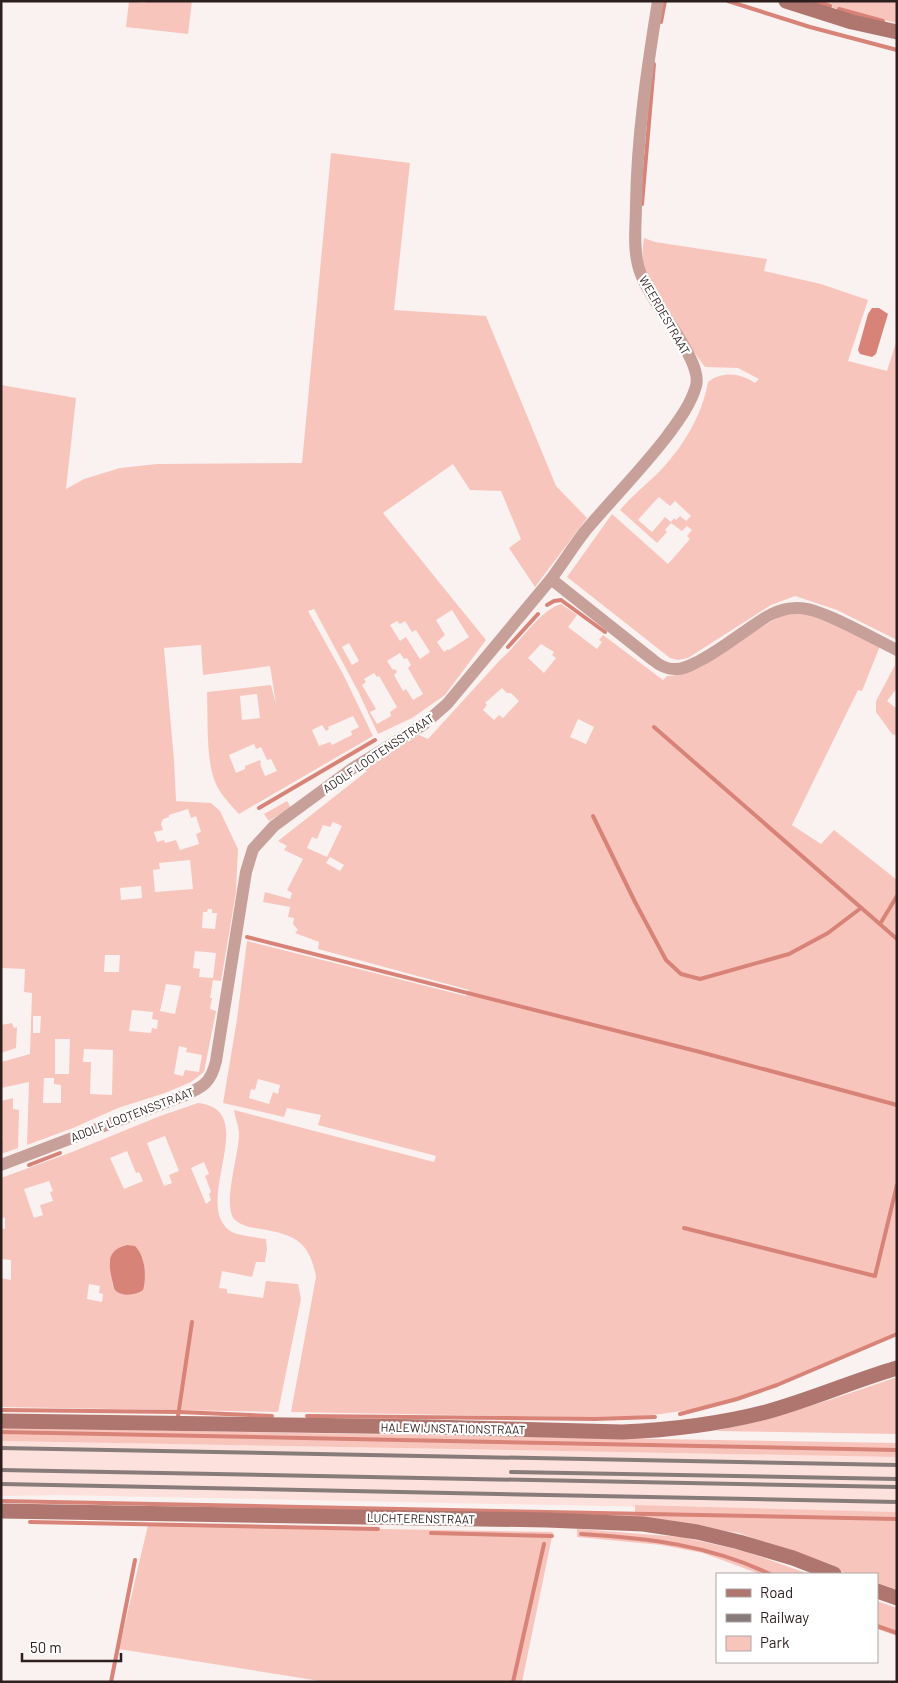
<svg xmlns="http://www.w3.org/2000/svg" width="898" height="1683" font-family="Barlow,sans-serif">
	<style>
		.built { fill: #fde1dc }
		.green { fill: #f8c5bd; fill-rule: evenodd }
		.water { fill: #d88378 }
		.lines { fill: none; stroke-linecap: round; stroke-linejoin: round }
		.stream { stroke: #d88378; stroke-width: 4 }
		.street { stroke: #c8a09a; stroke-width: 12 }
		.secondary { stroke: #af766f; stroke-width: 15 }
		.rail { stroke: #877c7a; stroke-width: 4 }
		.labels { text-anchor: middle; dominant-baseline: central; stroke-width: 4.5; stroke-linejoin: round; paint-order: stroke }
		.street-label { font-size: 12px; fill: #2c1f1d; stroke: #fff }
	</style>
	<rect width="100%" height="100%" fill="#faf2f1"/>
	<path class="built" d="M1 1441 897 1457V1512L60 1495 1 1496Z"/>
	<g class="green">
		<path d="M129 1 146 3V1H192L188 34 126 27Z"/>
		<path d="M813 1H897V23L840 10Z"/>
		<path d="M331 153 410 163 394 310 486 316 556 486 587 518 535 587 509 548 521 539 501 491 470 490 453 464 383 513 486 640 445 695 412 718 378 734 358 691 314 609 308 611 343 674 373 736 239 814C230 804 218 792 214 779 206 757 208 717 207 692L271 685 276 704 270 666 203 675 201 645 164 648 174 760 176 801 211 803 220 811 238 849 236 892 221 981 213 980 210 998H212L210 1009 216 1011 204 1072 191 1082 165 1093 118 1108 73 1128 27 1145 29 1082 1 1088V1062L30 1054 32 993 24 992 25 969 1 968V385L76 398 66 489 84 479 120 468 157 464 302 463ZM452 610 469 637 449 650 448 649 444 652 437 642 445 635 436 620ZM397 621 400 624 405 621 412 632 416 630 430 652 420 659 406 637 400 641 390 625ZM349 643 359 661 352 665 342 647ZM400 653 404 659 407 658 411 665 408 668 423 694 413 700 406 689 403 691 394 675 397 672 395 669 393 670 387 661ZM374 673 377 677 379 676 397 707 390 712 391 716 377 724 370 712 376 709 362 685 366 682 364 679ZM257 694 260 718 242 720 240 696ZM353 716 359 727 351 731 352 735 332 745 330 742 319 746 312 730 322 725 326 731 329 729 328 727ZM254 744 256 749 261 747 267 760 271 759 277 771 265 776 260 764 261 763 260 760 245 766V769L236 773 229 755ZM188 809 191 818 196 816 201 832 196 834 199 844 180 850 176 840 165 843 164 840 157 842 154 832 163 830 161 824 163 819 169 817V815ZM190 860 193 889 155 892 153 870 160 869 159 863ZM141 886 142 898 121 900 120 888ZM208 909H212V913H217L215 929 202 928 203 912H207ZM195 951 216 953 213 978 199 977 200 969 193 968ZM105 955H120L119 972H104ZM166 984 181 986 175 1014 160 1011ZM132 1010 153 1012 152 1019 158 1020 157 1029 152 1028 151 1033 129 1031ZM33 1016H41L40 1033H33ZM55 1039H70L69 1074H55ZM179 1046 187 1048 186 1052 202 1055 199 1072 185 1070 183 1076 174 1074ZM84 1049 113 1050 112 1095 90 1094 91 1062H83ZM44 1078H54V1084L61 1085V1103H43Z"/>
		<path d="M644 238 655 242 767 259 764 271 821 284 868 300 848 361 887 371 897 339V640L837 610 795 596 771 605 688 658 678 660 670 658 567 577 612 514 668 564 690 539 687 536 692 530 687 526 682 531 671 523 665 530 667 532 657 543 620 510C631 497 644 486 656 475 681 450 702 417 708 382 723 371 740 373 755 383L759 379 738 368 705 367C686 340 647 294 643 261 642 254 643 246 644 238ZM659 497 670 506 675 501 691 516 686 521 680 516 676 520 674 518 671 522 665 517 652 532 638 520C645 512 652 504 659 497Z"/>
		<path d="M561 604 577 615 568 627 597 649 602 642 599 640 603 635 663 680 667 676 679 675 782 615 803 613 823 620 880 646 862 691 858 690 792 825 821 844 834 830 897 880V1334L879 1340C844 1356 810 1373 774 1387 727 1406 676 1413 625 1418L291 1412 316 1277C309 1237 290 1234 255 1228 247 1227 239 1224 234 1219 222 1204 240 1151 239 1132 238 1125 235 1117 234 1110L434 1162 436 1156 318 1125 321 1115 287 1108 284 1117 223 1103 237 1019 247 941 466 996 469 990 318 949 319 942 295 933 298 930 293 924 294 918 288 917 290 907 263 902 265 892 290 899 292 893 287 890 303 859 284 850 287 846 278 841 367 771 362 769 419 735 428 739 500 660C518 645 540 610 561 604ZM541 644 554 652 552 655 556 658 544 673 528 658ZM502 688 507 693H511L519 701 503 718 499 715 494 720 483 710 487 705 485 703ZM578 719 594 727 586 744 570 737ZM333 822 342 826 327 857 307 848 312 837 317 839 323 825 330 827ZM330 857 344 865 340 871 326 863ZM258 1079 280 1085 278 1094 273 1092 269 1104 249 1098 251 1089 255 1090Z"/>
		<path d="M895 654 897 655V688L887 701 897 709V736L892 734 876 712V701L895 665Z"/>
		<path d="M287 801 291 808 269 821 264 814Z"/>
		<path d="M12 1023 14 1028 17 1027 16 1048 1 1053V1025Z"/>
		<path d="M13 1098V1109L19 1110 18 1148 1 1154V1138L3 1137 1 1132V1101Z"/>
		<path d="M198 1103C262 1110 192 1201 229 1230 235 1236 257 1237 266 1239L267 1249 265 1262H256L252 1277 222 1271 219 1288 227 1289V1293L263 1298 266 1281 298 1284 301 1299 278 1412 1 1407V1278L11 1280V1260L1 1259 2 1229H5V1218L1 1217V1178L72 1152 160 1116ZM165 1136 179 1171 169 1175 172 1183 164 1186 147 1143ZM127 1151 136 1173 139 1172 143 1181 124 1189 110 1158ZM204 1162 209 1174 205 1176 211 1192 209 1194 211 1200 206 1204 191 1168ZM49 1181 53 1191 50 1192 53 1201 40 1205 43 1215 34 1218 24 1189ZM143 1259 144 1284 113 1287 109 1261ZM89 1284 100 1286 99 1293 103 1294 102 1302 87 1299Z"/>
		<path d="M897 1377V1434L715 1431C777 1418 837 1398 897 1377Z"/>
		<path d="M1 1428 897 1443V1457L1 1441Z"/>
		<path d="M635 1505 897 1512V1591L877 1584V1574H848L739 1533 635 1518Z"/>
		<path d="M148 1525 553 1532 522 1682H326L119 1649Z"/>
		<path d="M577 1529 682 1537 744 1551 809 1574H760L703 1553 661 1545 577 1537Z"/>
		<path d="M877 1601 897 1608V1636L877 1629Z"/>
	</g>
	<g class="water">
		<path d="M872 308H879L888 314 876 354 872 357 860 354 858 350 868 314Z"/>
		<path d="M127 1245 135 1246C145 1256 147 1276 143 1290 136 1295 123 1297 116 1291 113 1288 113 1283 112 1280 108 1262 107 1250 127 1245Z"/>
	</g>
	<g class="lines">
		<g class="stream">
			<path d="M728 1 810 27 897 50"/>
			<path d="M816 1 830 6"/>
			<path d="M839 9 883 21"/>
			<path d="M661 22 665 1"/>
			<path d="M642 204 654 64"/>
			<path d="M547 605 554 601 561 600 605 632"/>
			<path d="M508 647 538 614"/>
			<path d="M654 727 897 939"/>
			<path d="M259 808 375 740"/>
			<path d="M593 816 635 902 666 960 681 974 700 979 789 954 828 933 861 908"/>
			<path d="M880 924 897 896"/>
			<path d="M247 937 700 1052 897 1105"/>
			<path d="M29 1165 60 1153"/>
			<path d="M684 1228 875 1276 897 1185"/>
			<path d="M1 1410 179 1412 272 1416"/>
			<path d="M680 1414 737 1399 777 1385 897 1334"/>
			<path d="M178 1416 192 1322"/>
			<path d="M307 1416 595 1419 655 1417"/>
			<path d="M1 1432 897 1450"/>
			<path d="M1 1501 897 1519"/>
			<path d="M30 1522 378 1529"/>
			<path d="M431 1533 552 1536"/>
			<path d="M581 1534C648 1538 709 1545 770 1574"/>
			<path d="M877 1626 897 1633"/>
			<path d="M111 1682 135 1560"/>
			<path d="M513 1682 544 1544"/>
		</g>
		<g class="street">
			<path d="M551 579C563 563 574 545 586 530 613 498 643 468 668 435 679 420 691 404 696 386 704 358 645 299 638 265 633 245 636 225 636 205 637 136 647 69 658 1"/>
			<path d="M1 1165 183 1096C203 1087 211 1083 216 1061L246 872 253 849 274 826 353 768 423 725 447 704 551 579 653 660C659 665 666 669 674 669 683 670 691 665 699 661 713 654 727 644 741 634 759 622 775 607 799 608 821 608 874 639 897 650"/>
		</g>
		<g class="secondary">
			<path d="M786 1 852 22 897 32"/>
			<path d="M1 1421 428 1427 622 1432C671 1430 719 1424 766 1412 810 1400 853 1381 897 1368"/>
			<path d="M1 1511 547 1520 643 1524 697 1532 739 1542 793 1558 834 1574"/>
			<path d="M877 1591 897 1598"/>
		</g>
		<g class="rail">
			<path d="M1 1448 897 1465"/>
			<path d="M1 1470 897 1487"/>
			<path d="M511 1472 897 1479"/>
			<path d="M1 1484 897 1502"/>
		</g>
	</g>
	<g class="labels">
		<g class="street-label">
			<text transform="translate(665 315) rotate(60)">WEERDESTRAAT</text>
			<text transform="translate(378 753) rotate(-34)">ADOLF LOOTENSSTRAAT</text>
			<text transform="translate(132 1114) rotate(-21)">ADOLF LOOTENSSTRAAT</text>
			<text transform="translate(453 1428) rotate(1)">HALEWIJNSTATIONSTRAAT</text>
			<text transform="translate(421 1518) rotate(1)">LUCHTERENSTRAAT</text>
		</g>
	</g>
	<rect width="898" height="1683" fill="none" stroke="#2c1f1d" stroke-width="5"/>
	<rect x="716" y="1573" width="162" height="90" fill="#ffffff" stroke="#aba5a5"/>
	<rect x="726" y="1589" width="25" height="8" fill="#af766f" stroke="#aba5a5"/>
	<text x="760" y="1598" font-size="15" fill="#2c1f1d">Road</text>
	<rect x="726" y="1614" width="25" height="8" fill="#877c7a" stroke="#aba5a5"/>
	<text x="760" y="1623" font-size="15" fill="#2c1f1d">Railway</text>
	<rect x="726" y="1636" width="25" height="15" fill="#f8c5bd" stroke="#aba5a5"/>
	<text x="760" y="1648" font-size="15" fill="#2c1f1d">Park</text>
	<path d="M22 1653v8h99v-8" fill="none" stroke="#2c1f1d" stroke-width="2.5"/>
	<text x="30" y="1653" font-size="15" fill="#2c1f1d" stroke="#ffffff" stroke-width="4" paint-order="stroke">50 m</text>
</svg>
